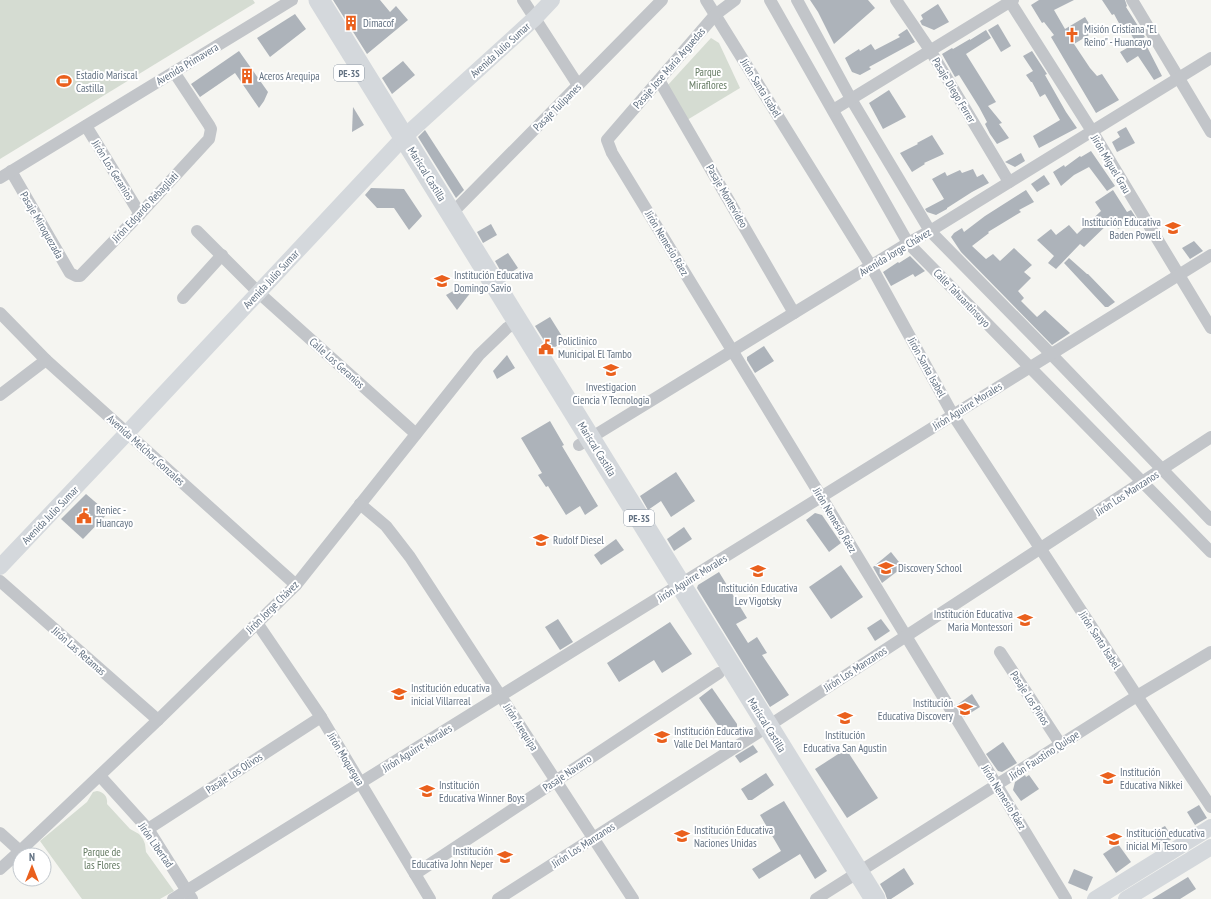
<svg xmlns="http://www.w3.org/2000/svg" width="1211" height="899" font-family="'PT Sans Narrow',sans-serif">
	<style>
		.green { fill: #d5dcd2 }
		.building { fill: #adb3ba }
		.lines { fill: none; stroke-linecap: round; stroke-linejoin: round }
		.street { stroke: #c2c5c9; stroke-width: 12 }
		.secondary { stroke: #d4d8dc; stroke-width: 16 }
		.highway { stroke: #d4d8dc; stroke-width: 21 }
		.labels { text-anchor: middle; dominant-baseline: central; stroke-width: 4; stroke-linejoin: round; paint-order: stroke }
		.shield { fill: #fff; stroke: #929ca8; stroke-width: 1 }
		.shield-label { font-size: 10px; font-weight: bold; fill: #637283 }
		.poi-label { font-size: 11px; fill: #637283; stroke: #fff; text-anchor: start }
		.street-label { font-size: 11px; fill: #637283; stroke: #fff }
		.park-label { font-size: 11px; fill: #647a62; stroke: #fff }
	</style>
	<rect width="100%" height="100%" fill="#f5f5f1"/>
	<g class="green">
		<path d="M0 0H253L255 3 0 159Z"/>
		<path d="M711 38 719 43 740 88 687 120 667 86Z"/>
		<path d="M97 791C104 792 108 797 107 804L130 829 139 834 143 839 145 844 146 852 174 891 160 899H82L40 841 87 802 93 792Z"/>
	</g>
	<g class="building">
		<path d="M333 0H380L390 12 396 6 408 20 367 54Z"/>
		<path d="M810 0H868L875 8 834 44 818 12Z"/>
		<path d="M1039 0H1074L1054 10 1065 29 1085 17 1094 32 1074 44 1090 68 1097 76 1102 74 1119 100 1096 113 1051 37 1054 35 1044 22 1042 23 1031 5Z"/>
		<path d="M1102 0H1125L1127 6 1126 7 1145 37 1135 42 1126 24 1121 27 1114 14 1112 15Z"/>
		<path d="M938 4 949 22 934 30 922 25 920 21 923 19 921 15Z"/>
		<path d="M295 14 306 29 270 57 257 38Z"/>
		<path d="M998 24 1011 46 1001 52 988 30Z"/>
		<path d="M907 29 915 42 869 67 871 69 860 75 852 72 845 58 859 49 860 51 871 44 875 50 900 37 898 35Z"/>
		<path d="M986 30 991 38 966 54 996 102 988 106 1002 123 999 124 1009 138 997 144 990 134 985 124 987 122 979 107 959 75 955 77 942 54 952 48 953 49 970 39V40Z"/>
		<path d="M1143 39 1162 76 1154 80 1138 56 1127 63 1120 52Z"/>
		<path d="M239 51 268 92 264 101 259 108 235 73 200 97 191 84Z"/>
		<path d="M1032 51 1047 74 1045 75 1066 112 1077 128 1039 148 1033 136 1060 120 1045 94 1040 97 1032 82H1031L1026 75 1033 71 1023 56Z"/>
		<path d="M403 61 415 75 392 94 382 78Z"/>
		<path d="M889 90 906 117 883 129 869 103Z"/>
		<path d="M353 107 364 125 352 132Z"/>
		<path d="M1126 127 1135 143 1117 152 1112 142 1120 137 1117 132Z"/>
		<path d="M425 130 464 190 456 198 418 137Z"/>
		<path d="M932 135 944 154 924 163 925 164 912 172 900 153 918 144 917 143Z"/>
		<path d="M1091 151 1115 186 1107 191 1089 167 1074 175 1061 186 1053 172 1064 165 1065 167 1080 156 1081 157Z"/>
		<path d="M1021 153 1025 161 1015 167 1005 162Z"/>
		<path d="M973 169 977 177 983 174 989 183 972 192 947 208V209L936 215 927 212 925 209 944 199 932 179 945 172 947 176 960 170 962 173Z"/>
		<path d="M1044 175 1050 184 1037 192 1031 184Z"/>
		<path d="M371 188 404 189 422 216 409 230 394 208H377L365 195Z"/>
		<path d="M1026 190 1034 202 1019 210 1021 212 988 232 989 233 972 246 986 259 993 254 1000 261 1014 248 1032 265 1024 272 1031 278 1018 291 1024 298 1021 301 1037 317 1045 310 1070 333 1052 345 961 252 951 237 954 233 962 228 964 232 985 216Z"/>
		<path d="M1113 190 1127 212 1131 210 1137 219 1118 229 1112 220 1084 247 1080 244 1056 269 1048 263 1054 256 1037 240 1051 229 1056 235 1069 225 1077 234 1101 211 1095 202Z"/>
		<path d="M491 224 497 235 483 243 477 232Z"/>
		<path d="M1194 241 1203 251 1190 259 1182 248Z"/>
		<path d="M508 253 518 268 504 277 495 261Z"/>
		<path d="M910 256 925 271 915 277 913 274 891 286 883 272 898 262 899 263Z"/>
		<path d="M1069 258 1087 274H1088L1115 302 1108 307H1105L1064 263Z"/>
		<path d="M466 284 471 292 457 310 446 295Z"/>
		<path d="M550 317 565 341 550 350 535 326Z"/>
		<path d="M764 346 774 361 755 373 747 360V357Z"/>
		<path d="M507 355 515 368 497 379 493 371Z"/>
		<path d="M550 421 564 445 562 446 598 506 585 515 580 506 566 515 548 486 546 487 538 475 542 473 521 438Z"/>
		<path d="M676 472 695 501 671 517 661 501 648 510 640 496Z"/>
		<path d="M86 494 108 513 83 539 61 519Z"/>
		<path d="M815 513 822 515 841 543 829 552 806 520Z"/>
		<path d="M684 527 692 539 674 551 667 539Z"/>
		<path d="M616 539 624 550 601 565 594 555Z"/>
		<path d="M891 552 903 567 882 583 873 567Z"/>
		<path d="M841 565 863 597 831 619 809 587Z"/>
		<path d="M719 572 747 618 736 624 748 643 757 637 767 653 762 655 789 695 770 707 697 588 698 585Z"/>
		<path d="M558 619 573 642 560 650 545 627Z"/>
		<path d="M881 619 890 631 875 641 867 628Z"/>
		<path d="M670 622 692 654 662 673 654 660 619 682 607 663Z"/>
		<path d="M712 688 737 724V729L726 737 699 698Z"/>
		<path d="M972 694 980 707 964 717 957 705Z"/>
		<path d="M1003 742 1017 763 1002 772 998 771 986 754Z"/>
		<path d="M753 745 758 752 740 763 735 756Z"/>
		<path d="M846 749 878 798 847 818 815 769Z"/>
		<path d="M766 773 774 785 752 800H748L741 789Z"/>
		<path d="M1025 775 1026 777 1029 775 1039 789 1021 801 1013 790 1015 782Z"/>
		<path d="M784 801 827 871 815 879 800 854 759 879 752 869 781 851 760 815Z"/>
		<path d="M1199 805 1207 818 1195 825 1187 812Z"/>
		<path d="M1165 826 1173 838 1160 846 1152 833Z"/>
		<path d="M1118 844 1131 862 1116 873 1103 854Z"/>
		<path d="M904 868 914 884 891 899H887L885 893 880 884Z"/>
		<path d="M1074 869 1093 877 1087 891 1068 883Z"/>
		<path d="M1188 877 1196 889 1180 899H1152Z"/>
	</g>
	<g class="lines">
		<g class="street">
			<path d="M523 0 578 85"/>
			<path d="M706 0 871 266 953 415 1137 696 1211 807"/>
			<path d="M735 0 715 15 607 140 612 153 1066 899"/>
			<path d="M770 0 908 243 1211 552"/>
			<path d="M797 0 851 99 930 231 1051 354 1211 520"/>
			<path d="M896 0 930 50 1009 182"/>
			<path d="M1009 0 1092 131 1211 328"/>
			<path d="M1132 0 1211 132"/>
			<path d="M659 80 794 313"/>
			<path d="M833 110 1013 0"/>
			<path d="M86 126 140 214"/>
			<path d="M11 171 70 273 76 276H80L140 214 209 139 211 129 209 125 174 72"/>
			<path d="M0 178 292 0"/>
			<path d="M451 214 662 0"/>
			<path d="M197 231 259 293 416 434"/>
			<path d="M183 298 222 255"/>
			<path d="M0 313 46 360 296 585"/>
			<path d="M0 395 46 360"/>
			<path d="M579 445 908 243 930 231 1211 58"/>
			<path d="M360 504 386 526 410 557 633 899"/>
			<path d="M0 581 158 720"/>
			<path d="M257 623 321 717 430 899"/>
			<path d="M1000 652 1061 745"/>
			<path d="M100 776 148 829 192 899"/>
			<path d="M148 829 321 717"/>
			<path d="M0 833 20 851"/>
			<path d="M0 869 20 851 158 720 296 585 479 355 507 328 518 321"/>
			<path d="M415 874 719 673"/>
			<path d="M173 899 1211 255"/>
			<path d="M498 899 756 734 1211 437"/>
			<path d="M816 899 1137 696 1211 652"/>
		</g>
		<g class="secondary">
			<path d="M0 567 127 433 404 137 535 18 552 0"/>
			<path d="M1095 899 1211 827"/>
			<path d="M1126 899 1211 847"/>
		</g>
		<path class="highway" d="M319 0 875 899"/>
	</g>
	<defs>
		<g id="building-bare" transform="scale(1.2)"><path d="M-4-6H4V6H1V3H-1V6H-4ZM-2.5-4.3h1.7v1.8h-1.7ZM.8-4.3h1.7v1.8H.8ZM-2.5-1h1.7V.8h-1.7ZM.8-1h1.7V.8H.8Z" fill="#ea601d" stroke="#fff" stroke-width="2.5" paint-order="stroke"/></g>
		<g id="church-bare" transform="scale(1.2)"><path d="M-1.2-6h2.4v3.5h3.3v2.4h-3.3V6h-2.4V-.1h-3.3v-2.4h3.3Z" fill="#ea601d" stroke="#fff" stroke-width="2.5" paint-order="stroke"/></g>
		<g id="stadium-bare" transform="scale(1.2)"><path d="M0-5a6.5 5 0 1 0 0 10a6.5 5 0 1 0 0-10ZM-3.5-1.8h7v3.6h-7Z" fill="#ea601d" stroke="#fff" stroke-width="2.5" paint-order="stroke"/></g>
		<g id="school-bare" transform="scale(1.2)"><path d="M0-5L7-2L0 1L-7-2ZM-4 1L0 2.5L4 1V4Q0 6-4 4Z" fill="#ea601d" stroke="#fff" stroke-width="2.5" paint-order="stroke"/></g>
		<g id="civic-bare" transform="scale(1.2)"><path d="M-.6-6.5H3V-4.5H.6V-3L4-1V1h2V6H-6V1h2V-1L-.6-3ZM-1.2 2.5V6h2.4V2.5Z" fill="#ea601d" stroke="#fff" stroke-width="2.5" paint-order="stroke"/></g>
	</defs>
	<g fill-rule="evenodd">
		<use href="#building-bare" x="351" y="23"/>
		<use href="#church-bare" x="1072" y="35"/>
		<use href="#building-bare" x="247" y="76"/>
		<use href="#stadium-bare" x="64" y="81"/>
		<use href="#school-bare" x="1173" y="228"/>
		<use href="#school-bare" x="442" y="281"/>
		<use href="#civic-bare" x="546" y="347"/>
		<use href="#school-bare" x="611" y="370"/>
		<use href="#civic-bare" x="84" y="516"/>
		<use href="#school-bare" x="541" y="540"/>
		<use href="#school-bare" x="886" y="568"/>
		<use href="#school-bare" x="758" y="571"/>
		<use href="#school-bare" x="1025" y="620"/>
		<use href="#school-bare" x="399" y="694"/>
		<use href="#school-bare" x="965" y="709"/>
		<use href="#school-bare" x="845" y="718"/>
		<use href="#school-bare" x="662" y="737"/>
		<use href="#school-bare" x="1108" y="778"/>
		<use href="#school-bare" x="427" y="791"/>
		<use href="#school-bare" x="682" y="836"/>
		<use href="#school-bare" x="1114" y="839"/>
		<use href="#school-bare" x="505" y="857"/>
	</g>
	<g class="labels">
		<g class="shield">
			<rect x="334" y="65" width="30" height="16" rx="3"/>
			<rect x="624" y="510" width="30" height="16" rx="3"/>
		</g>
		<g class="shield-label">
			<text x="349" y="73">PE-3S</text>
			<text x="639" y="518">PE-3S</text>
		</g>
		<g class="poi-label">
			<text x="363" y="23">Dimacof</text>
			<text x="1084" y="29">Misión Cristiana "El<tspan x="1084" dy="13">Reino" - Huancayo</tspan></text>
			<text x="76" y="75">Estadio Mariscal<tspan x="76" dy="13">Castilla</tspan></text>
			<text x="259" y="76">Aceros Arequipa</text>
			<text x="1161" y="222" text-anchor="end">Institución Educativa<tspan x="1161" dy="13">Baden Powell</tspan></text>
			<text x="454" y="275">Institución Educativa<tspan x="454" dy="13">Domingo Savio</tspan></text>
			<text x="558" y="341">Policlinico<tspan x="558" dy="13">Municipal El Tambo</tspan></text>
			<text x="611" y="387" text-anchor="middle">Investigacion<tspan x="611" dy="13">Ciencia Y Tecnologia</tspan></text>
			<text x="96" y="510">Reniec -<tspan x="96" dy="13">Huancayo</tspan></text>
			<text x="553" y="540">Rudolf Diesel</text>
			<text x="898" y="568">Discovery School</text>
			<text x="758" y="588" text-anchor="middle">Institución Educativa<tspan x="758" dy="13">Lev Vigotsky</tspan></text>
			<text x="1013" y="614" text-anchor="end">Institución Educativa<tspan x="1013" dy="13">Maria Montessori</tspan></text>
			<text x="411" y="688">Institución educativa<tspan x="411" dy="13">inicial Villarreal</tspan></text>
			<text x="953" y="703" text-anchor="end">Institución<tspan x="953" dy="13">Educativa Discovery</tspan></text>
			<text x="674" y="731">Institución Educativa<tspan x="674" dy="13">Valle Del Mantaro</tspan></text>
			<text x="845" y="735" text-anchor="middle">Institución<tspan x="845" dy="13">Educativa San Agustin</tspan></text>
			<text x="1120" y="772">Institución<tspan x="1120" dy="13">Educativa Nikkei</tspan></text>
			<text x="439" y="785">Institución<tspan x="439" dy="13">Educativa Winner Boys</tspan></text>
			<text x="694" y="830">Institución Educativa<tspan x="694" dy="13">Naciones Unidas</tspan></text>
			<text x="1126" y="833">Institución educativa<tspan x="1126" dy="13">inicial Mi Tesoro</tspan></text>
			<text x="493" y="851" text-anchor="end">Institución<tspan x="493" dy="13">Educativa John Neper</tspan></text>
		</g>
		<g class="street-label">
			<text transform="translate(500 50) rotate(-42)">Avenida Julio Sumar</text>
			<text transform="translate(187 64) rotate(-31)">Avenida Primavera</text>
			<text transform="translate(669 68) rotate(-49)">Pasaje Jose Maria Arguedas</text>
			<text transform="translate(761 88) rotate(58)">Jirón Santa Isabel</text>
			<text transform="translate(954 90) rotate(59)">Pasaje Diego Ferrer</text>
			<text transform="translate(557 107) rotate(-45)">Pasaje Tulipanes</text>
			<text transform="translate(1111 164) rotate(59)">Jirón Miguel Grau</text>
			<text transform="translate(113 170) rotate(58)">Jirón Los Geranios</text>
			<text transform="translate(427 174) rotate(58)">Mariscal Castilla</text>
			<text transform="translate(727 196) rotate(60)">Pasaje Montevideo</text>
			<text transform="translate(145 207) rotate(-47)">Jirón Edgardo Rebagliati</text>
			<text transform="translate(42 225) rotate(60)">Pasaje Miroquezada</text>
			<text transform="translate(667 243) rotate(59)">Jirón Nemesio Ráez</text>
			<text transform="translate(895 252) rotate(-31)">Avenida Jorge Chávez</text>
			<text transform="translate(271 279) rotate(-47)">Avenida Julio Sumar</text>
			<text transform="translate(962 298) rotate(46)">Calle Tahuantinsuyo</text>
			<text transform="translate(337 363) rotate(42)">Calle Los Geranios</text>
			<text transform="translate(927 367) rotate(61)">Jirón Santa Isabel</text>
			<text transform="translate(967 406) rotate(-32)">Jirón Aguirre Morales</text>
			<text transform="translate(597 449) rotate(58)">Mariscal Castilla</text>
			<text transform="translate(146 450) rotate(42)">Avenida Melchor Gonzales</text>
			<text transform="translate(1127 493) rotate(-33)">Jirón Los Manzanos</text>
			<text transform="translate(50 515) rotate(-46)">Avenida Julio Sumar</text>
			<text transform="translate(835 520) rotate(59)">Jirón Nemesio Ráez</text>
			<text transform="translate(692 578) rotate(-32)">Jirón Aguirre Morales</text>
			<text transform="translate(272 607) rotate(-45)">Jirón Jorge Chávez</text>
			<text transform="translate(1100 640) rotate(57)">Jirón Santa Isabel</text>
			<text transform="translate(79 651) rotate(41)">Jirón Las Retamas</text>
			<text transform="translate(855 669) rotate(-33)">Jirón Los Manzanos</text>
			<text transform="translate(1030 698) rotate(57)">Pasaje Los Pinos</text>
			<text transform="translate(767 725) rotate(58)">Mariscal Castilla</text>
			<text transform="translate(521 727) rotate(57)">Jirón Arequipa</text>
			<text transform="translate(417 748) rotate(-32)">Jirón Aguirre Morales</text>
			<text transform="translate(1044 755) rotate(-33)">Jirón Faustino Quispe</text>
			<text transform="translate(346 759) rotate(59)">Jirón Moquegua</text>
			<text transform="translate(234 773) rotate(-33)">Pasaje Los Olivos</text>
			<text transform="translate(567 773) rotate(-34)">Pasaje Navarro</text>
			<text transform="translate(1004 797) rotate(58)">Jirón Nemesio Ráez</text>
			<text transform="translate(156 845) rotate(55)">Jirón Libertad</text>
			<text transform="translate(583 845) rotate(-33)">Jirón Los Manzanos</text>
		</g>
		<g class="park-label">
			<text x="708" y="72">Parque<tspan x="708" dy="13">Miraflores</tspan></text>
			<text x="102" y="852">Parque de<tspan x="102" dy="13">las Flores</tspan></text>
		</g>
	</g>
	<g transform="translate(32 867)"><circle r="19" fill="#ffffff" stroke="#c1c7cd"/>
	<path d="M0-3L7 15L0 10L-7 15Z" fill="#ea601d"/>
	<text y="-6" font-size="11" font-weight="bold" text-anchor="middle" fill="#637283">N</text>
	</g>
</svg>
